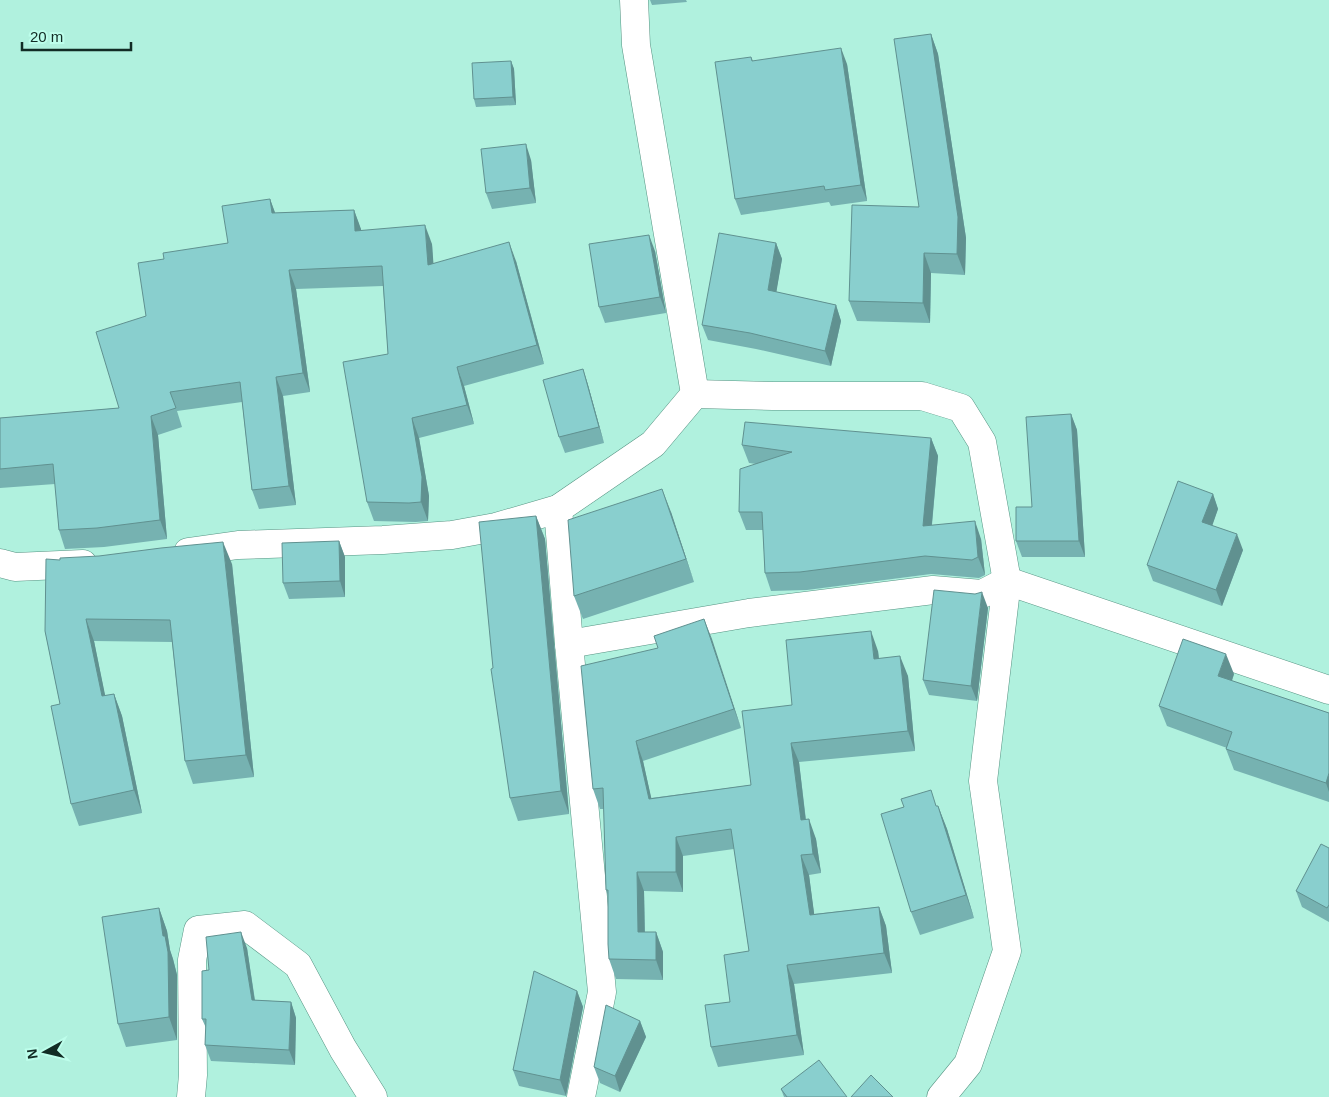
<svg xmlns="http://www.w3.org/2000/svg" width="1329" height="1097" font-family="Helvetica,sans-serif">
	<style>
		.lines { fill: none; stroke-linecap: round; stroke-linejoin: round }
		.minor-casing { stroke: #569483; stroke-width: 29 }
		.minor { stroke: #fff; stroke-width: 28 }
		.wall { fill: #76b2b1 }
		.shaded-wall { fill: #609190 }
		.building { fill: #89cfce; stroke: #609190 }
	</style>
	<rect width="100%" height="100%" fill="#b0f1de"/>
	<g class="lines">
		<g class="minor-casing">
			<g id="minor">
				<path d="M695 394 773 396H922L961 408 982 442 1007 581 983 781 1007 951 968 1064 941 1097"/>
				<path d="M558 509 569 644 602 992 581 1097"/>
				<path d="M188 552 238 545 383 540 452 535 496 527 558 509 653 444 695 394 636 45 634 0"/>
				<path d="M0 563 15 567 83 564"/>
				<path d="M569 644 749 613 933 590 982 594 1007 581 1329 690"/>
				<path d="M191 1097 193 1075 192 960 198 930 245 925 298 965 343 1049 373 1097"/>
			</g>
		</g>
		<use href="#minor" class="minor"/>
	</g>
	<g class="wall">
		<path d="M650 0H686L687 2 652 5Z"/>
		<path d="M931 34 938 54 966 238 965 275 931 273 930 323 857 321 849 301 919 207Z"/>
		<path d="M751 57 753 61 847 64 867 201 831 206 829 202 741 215 735 199Z"/>
		<path d="M511 61 514 69 516 105 476 107 474 99Z"/>
		<path d="M531 160 536 203 492 209 486 193Z"/>
		<path d="M270 199 275 213 354 210 361 230 432 244 433 263 516 261 544 364 464 386 474 424 419 438 429 496 428 521 416 522 374 521 367 502 388 354 383 286 296 289 310 392 283 396 296 505 259 509 252 490 242 402 177 411 182 427 158 435 167 539 104 547 65 549 59 530 55 484 0 488V418L119 408 146 316 164 259 228 243Z"/>
		<path d="M776 243 782 259 776 292 836 305 841 321 831 366 756 349 708 340 702 325Z"/>
		<path d="M655 251 666 313 605 323 599 307Z"/>
		<path d="M583 369 588 385 604 443 565 453 559 437Z"/>
		<path d="M1071 414 1077 430 1085 557H1022L1016 541 1032 507Z"/>
		<path d="M931 438 938 456 932 525 981 539 985 575 979 578 931 574 807 590 771 591 765 573 763 530H746L739 512 756 464 749 463 742 445Z"/>
		<path d="M1213 494 1218 509 1212 525 1243 550 1222 606 1153 581 1147 565Z"/>
		<path d="M671 512 694 582 583 619 574 596Z"/>
		<path d="M536 516 545 539 569 814 518 821 510 798 493 668Z"/>
		<path d="M339 541 345 557V597L289 599 283 583Z"/>
		<path d="M232 564 254 777 193 784 185 761 172 642 94 641 105 696 114 694 122 716 142 813 79 826 71 804 60 704 45 631Z"/>
		<path d="M988 608 977 701 929 695 923 680Z"/>
		<path d="M704 619 741 728 643 761 651 798 751 785 792 705 878 651 879 659 908 676 915 751 799 762 806 820 816 839 821 873 809 875 814 914 879 907 886 926 892 973 794 984 804 1055 718 1067 711 1047 730 1002 749 951 734 849 683 856V892L644 891 645 932H656L663 952V980L616 979 609 959 608 896 606 890 604 809H600L593 789 658 648Z"/>
		<path d="M1234 674 1232 681 1329 713V802L1234 770 1226 749 1227 748 1167 726 1159 706Z"/>
		<path d="M938 806 947 829 974 918 920 935 911 912 904 807Z"/>
		<path d="M1329 848V922L1302 907 1296 891Z"/>
		<path d="M159 908 167 931 170 950 173 959 177 975V1040L126 1047 118 1024Z"/>
		<path d="M247 948 255 1000 291 1002 296 1018 295 1065 211 1061 205 1045 206 1028 202 1019 209 970Z"/>
		<path d="M577 991 583 1007 566 1096 519 1086 513 1070Z"/>
		<path d="M640 1021 646 1037 620 1092 600 1083 594 1067Z"/>
		<path d="M781 1089 847 1097H784Z"/>
	</g>
	<g class="shaded-wall">
		<path d="M931 34 938 54 966 238 965 275 957 254Z"/>
		<path d="M841 48 847 64 867 201 861 185Z"/>
		<path d="M511 61 514 69 516 105 513 97Z"/>
		<path d="M526 144 531 160 536 203 530 188Z"/>
		<path d="M270 199 277 218 272 213Z"/>
		<path d="M354 210 361 229 362 250 355 231Z"/>
		<path d="M425 225 432 244 435 284 428 265Z"/>
		<path d="M649 235 655 251 666 313 660 297Z"/>
		<path d="M509 242 516 261 544 364 537 345Z"/>
		<path d="M776 243 782 259 774 306 768 290Z"/>
		<path d="M924 253 931 273 930 323 923 303Z"/>
		<path d="M289 270 296 289 310 392 303 373Z"/>
		<path d="M836 305 841 321 831 366 825 351Z"/>
		<path d="M457 367 464 386 474 424 467 405Z"/>
		<path d="M583 369 588 385 604 443 599 427Z"/>
		<path d="M276 377 283 396 296 505 289 486Z"/>
		<path d="M1071 414 1077 430 1085 557 1079 541Z"/>
		<path d="M151 416 158 435 167 539 160 520Z"/>
		<path d="M412 418 419 438 429 496 428 521 421 502Z"/>
		<path d="M931 438 938 456 930 544 923 526Z"/>
		<path d="M662 489 671 512 694 582 686 559Z"/>
		<path d="M1213 494 1218 509 1208 538 1202 522Z"/>
		<path d="M536 516 545 539 569 814 561 791Z"/>
		<path d="M975 521 981 539 985 575 978 557Z"/>
		<path d="M1237 534 1243 550 1222 606 1216 590Z"/>
		<path d="M339 541 345 557V597L340 581Z"/>
		<path d="M223 542 232 564 254 777 246 755Z"/>
		<path d="M982 592 988 608 977 701 971 686Z"/>
		<path d="M86 619 94 641 110 719 102 696Z"/>
		<path d="M704 619 712 639 741 728 734 709Z"/>
		<path d="M871 631 878 651 881 679 874 659Z"/>
		<path d="M1226 654 1234 674 1226 697 1218 676Z"/>
		<path d="M900 656 908 676 915 751 908 731Z"/>
		<path d="M114 694 122 716 142 813 134 790Z"/>
		<path d="M636 741 643 761 656 819 649 799Z"/>
		<path d="M791 743 799 762 808 840 801 820Z"/>
		<path d="M1329 773V792L1326 783Z"/>
		<path d="M938 806 947 829 974 918 966 895Z"/>
		<path d="M809 819 816 839 821 873 813 854Z"/>
		<path d="M676 837 683 856V892L676 872Z"/>
		<path d="M801 855 809 875 817 935 810 915Z"/>
		<path d="M637 872 644 891 645 951 638 932Z"/>
		<path d="M879 907 886 926 892 973 884 953Z"/>
		<path d="M159 908 167 931 170 950 173 959 177 975V1040L169 1017 163 936Z"/>
		<path d="M241 932 247 948 257 1016 252 1000Z"/>
		<path d="M656 932 663 952V980L656 960Z"/>
		<path d="M787 965 794 984 804 1055 797 1035Z"/>
		<path d="M577 991 583 1007 566 1096 560 1080Z"/>
		<path d="M291 1002 296 1018 295 1065 289 1050Z"/>
		<path d="M640 1021 646 1037 620 1092 615 1076Z"/>
	</g>
	<g class="building">
		<path d="M931 34 958 217 957 254 924 253 923 303 849 301 852 205 919 207 894 39Z"/>
		<path d="M841 48 861 185 825 190 824 186 735 199 715 62 751 57 752 61Z"/>
		<path d="M511 61 513 97 474 99 472 63Z"/>
		<path d="M526 144 530 188 486 193 481 149Z"/>
		<path d="M270 199 272 213 354 210 355 231 425 225 428 265 509 242 537 345 457 367 467 405 412 418 422 477 421 502 409 503 367 502 343 362 388 354 382 266 289 270 303 373 276 377 289 486 252 490 240 382 170 392 176 408 151 416 160 520 97 528 59 530 53 464 0 469V418L119 408 96 332 146 316 138 263 164 259 163 253 228 243 222 206Z"/>
		<path d="M719 233 776 243 768 290 836 305 825 351 750 333 702 325Z"/>
		<path d="M649 235 660 297 599 307 589 244Z"/>
		<path d="M583 369 599 427 559 437 543 380Z"/>
		<path d="M1071 414 1079 541H1016V507H1032L1026 417Z"/>
		<path d="M745 422 931 438 923 526 975 521 978 557 972 560 925 556 800 572 765 573 762 512H739L740 469 792 452 742 445Z"/>
		<path d="M1178 481 1213 494 1202 522 1237 534 1216 590 1147 565Z"/>
		<path d="M662 489 686 559 574 596 568 520Z"/>
		<path d="M536 516 561 791 510 798 491 669 493 668 479 522Z"/>
		<path d="M339 541 340 581 283 583 282 543Z"/>
		<path d="M223 542 246 755 185 761 170 620 86 619 102 696 114 694 134 790 71 804 51 706 60 704 45 631 46 559 60 560V558L99 556 161 548Z"/>
		<path d="M934 590 975 594 982 592 971 686 923 680Z"/>
		<path d="M704 619 734 709 636 741 649 799 751 785 742 711 792 705 786 640 871 631 874 659 900 656 908 731 791 743 801 820 809 819 813 854 801 855 810 915 879 907 884 953 787 965 797 1035 711 1047 705 1005 730 1002 724 955 749 951 731 829 676 837V872H637L638 932H656V960L609 959 608 944V890H606L603 788 593 789 581 666 658 648 654 636Z"/>
		<path d="M1183 639 1226 654 1218 676 1329 713V773L1326 783 1226 749 1232 732 1159 706Z"/>
		<path d="M931 790 936 806H938L966 895 911 912 881 814 904 807 901 799Z"/>
		<path d="M1321 844 1329 848V905L1327 908 1296 891Z"/>
		<path d="M159 908 163 936H165L168 952 169 1017 118 1024 102 917Z"/>
		<path d="M241 932 252 1000 291 1002 289 1050 205 1045 206 1019H202V971L209 970 206 937Z"/>
		<path d="M534 971 577 991 560 1080 513 1070Z"/>
		<path d="M606 1005 640 1021 615 1076 594 1067Z"/>
		<path d="M819 1060 847 1097H787L781 1089Z"/>
		<path d="M871 1075 893 1097H851Z"/>
	</g>
	<g transform="translate(45 1052) rotate(262)" stroke="#bdfeeb" stroke-width="4" paint-order="stroke">
	<path d="M0-4L9 19L0 12L-9 19Z" fill="#122c25"/>
	<text y="-8" font-size="14" font-weight="bold" text-anchor="middle" fill="#122c25">N</text>
	</g>
	<path d="M22 42v8h109v-8" fill="none" stroke="#122c25" stroke-width="2.5"/>
	<text x="30" y="42" font-size="15" fill="#122c25" stroke="#bdfeeb" stroke-width="4" paint-order="stroke">20 m</text>
</svg>
